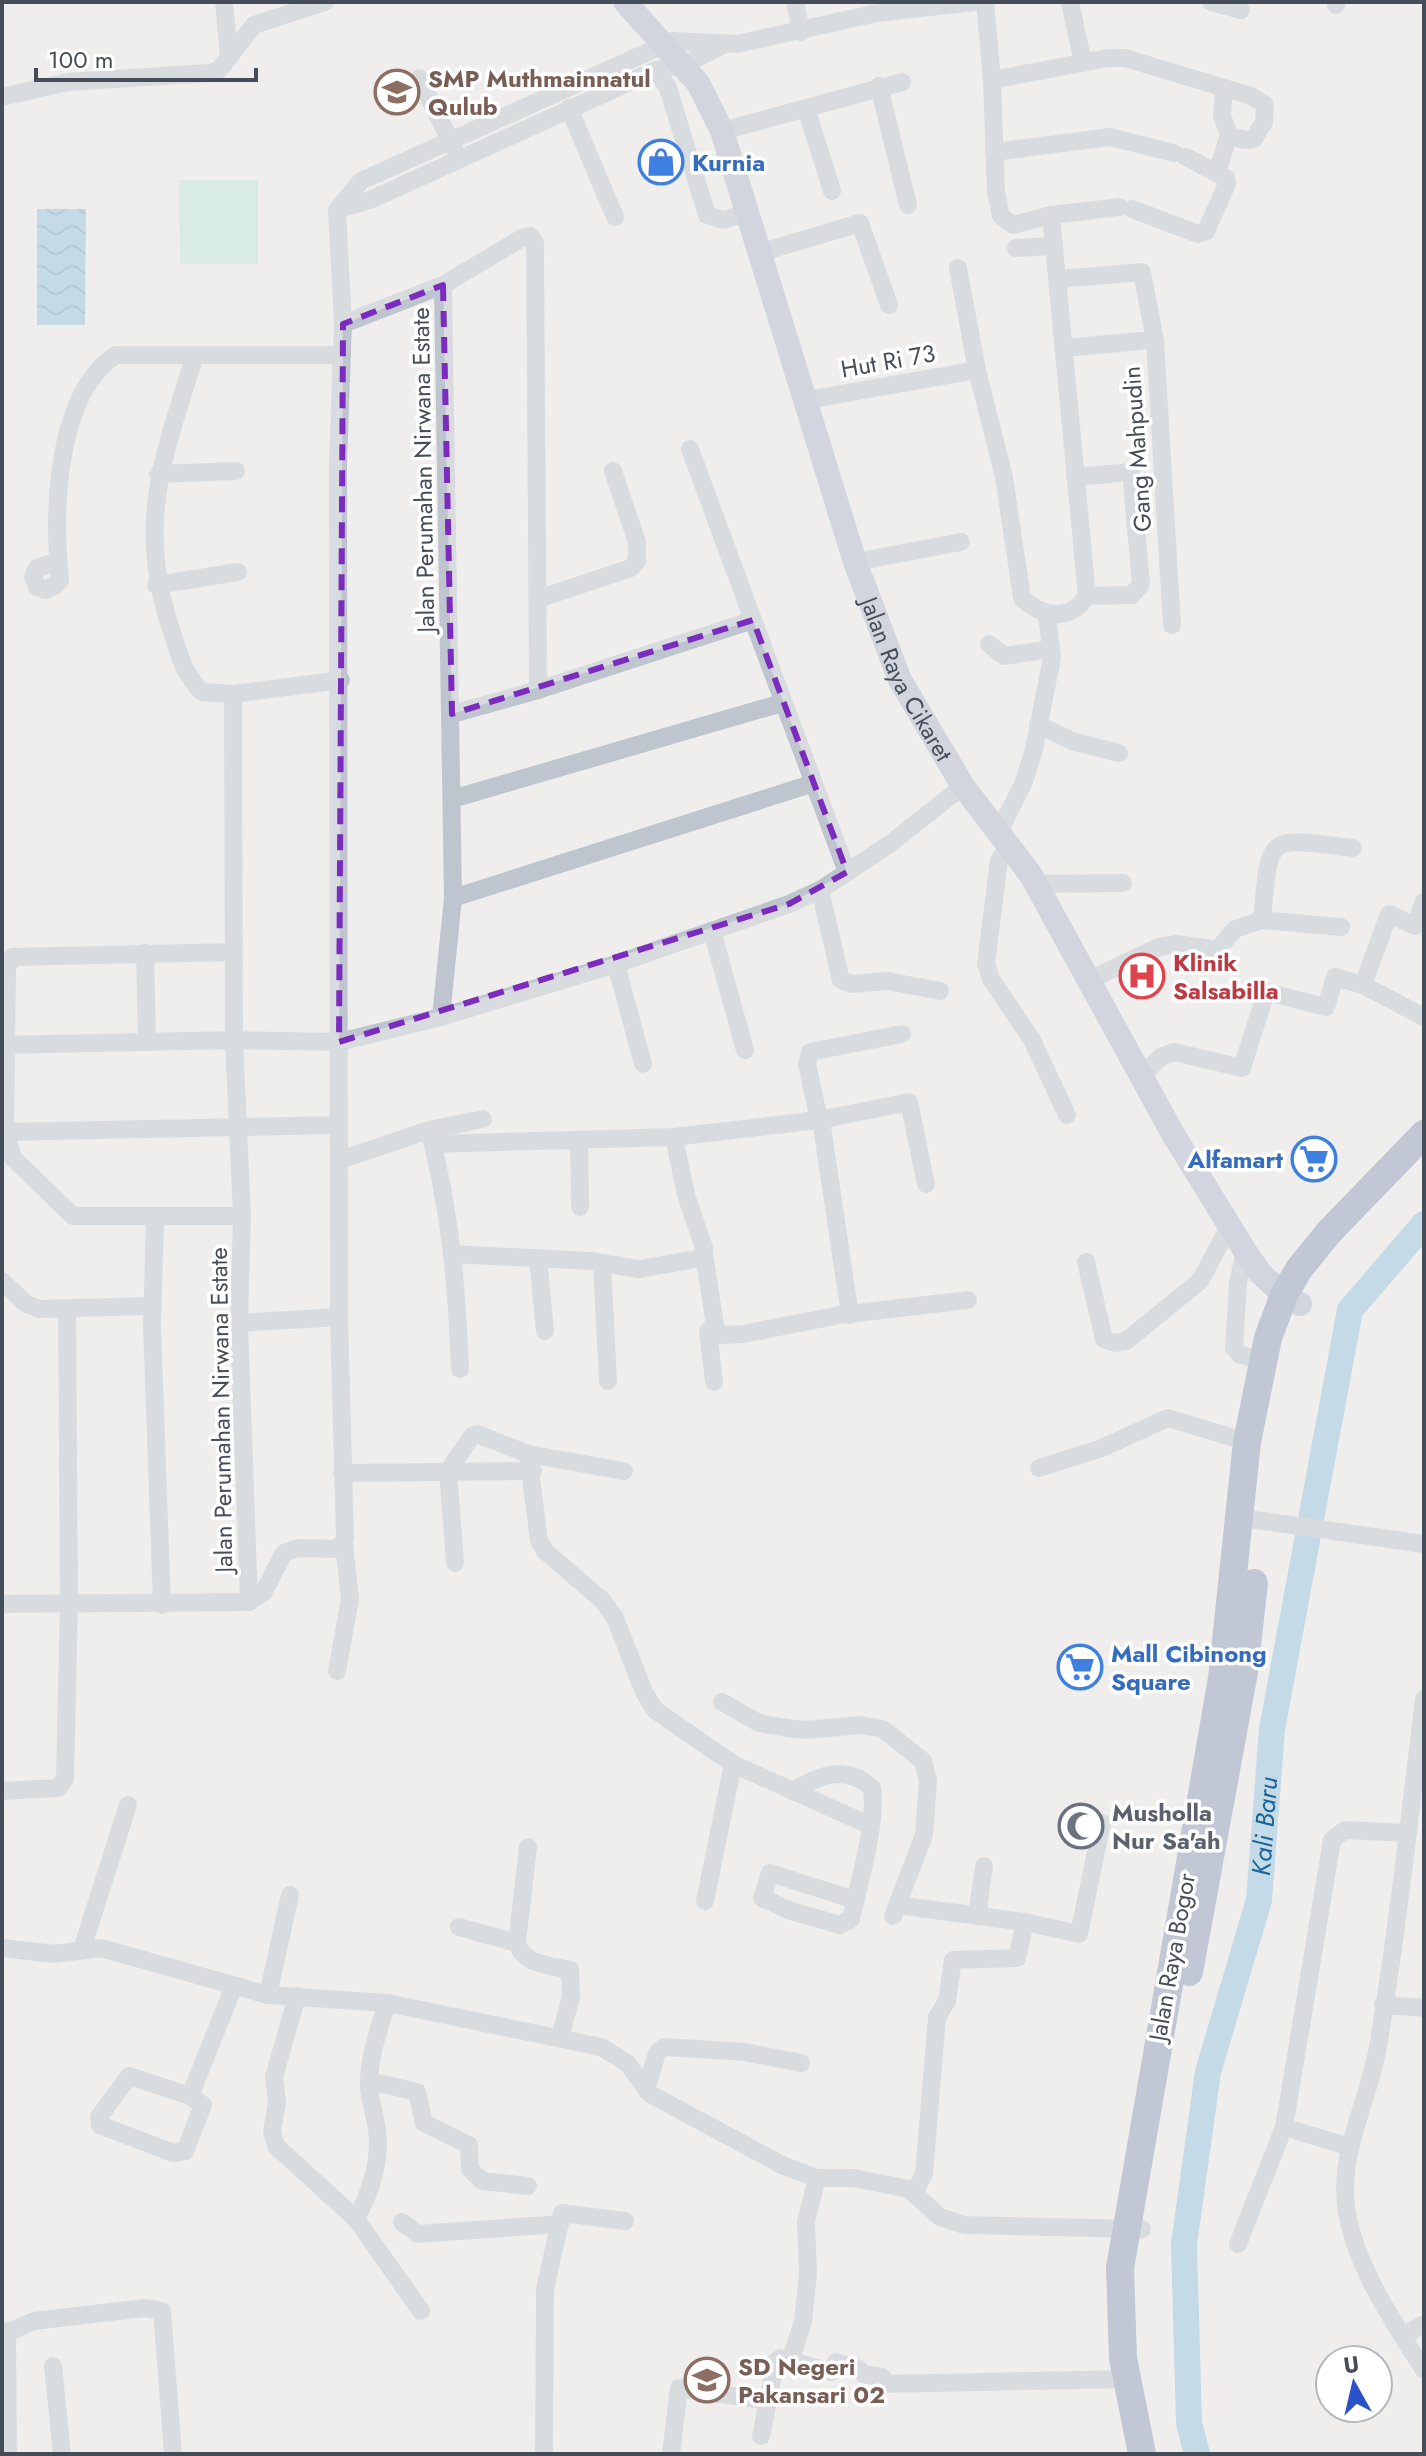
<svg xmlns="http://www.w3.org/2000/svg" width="1426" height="2456" font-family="Jost,sans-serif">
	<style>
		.green { fill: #bfe9d8 }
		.water { fill: url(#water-waves) }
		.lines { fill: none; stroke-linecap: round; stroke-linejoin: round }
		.river { stroke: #91c1e1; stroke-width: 26 }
		.minor { stroke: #bfc5ce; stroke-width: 18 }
		.major { stroke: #afb7c9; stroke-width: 24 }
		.highway { stroke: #8a97b7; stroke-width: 28 }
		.marked { fill: none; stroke: #7b2cbf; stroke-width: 6; stroke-dasharray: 16 10; stroke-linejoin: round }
		.labels { text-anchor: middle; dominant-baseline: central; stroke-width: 7; stroke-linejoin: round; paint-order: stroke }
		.education-label { font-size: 24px; font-weight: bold; fill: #785e54; stroke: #fff; text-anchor: start }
		.shop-label { font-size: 24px; font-weight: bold; fill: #366cbe; stroke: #fff; text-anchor: start }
		.street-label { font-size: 24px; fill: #474d58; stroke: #fff }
		.health-label { font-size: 24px; font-weight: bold; fill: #be3a42; stroke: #fff; text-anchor: start }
		.worship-label { font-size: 24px; font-weight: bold; fill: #5b616d; stroke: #fff; text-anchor: start }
		.water-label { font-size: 26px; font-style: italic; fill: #1b6597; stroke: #fff }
	</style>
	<defs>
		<pattern id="water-waves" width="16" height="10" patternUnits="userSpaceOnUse" patternTransform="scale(2)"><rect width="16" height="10" fill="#91c1e1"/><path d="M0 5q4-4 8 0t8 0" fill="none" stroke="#789fb9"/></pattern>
	</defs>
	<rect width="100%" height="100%" fill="#efeeed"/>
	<path class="green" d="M179 180H258V264H180Z"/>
	<path class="water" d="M37 209H86L85 325H37Z"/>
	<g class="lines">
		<path class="river" id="s1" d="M1197 2454 1189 2423 1184 2244 1208 2072 1259 1900 1272 1729 1350 1310 1424 1224"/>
		<g class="minor">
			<path d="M224 2 229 57"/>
			<path d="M795 2 801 32"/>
			<path d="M985 2 992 80 996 192 1001 216 1013 225 1051 215C1063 342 1075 469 1087 596L1132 595 1141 584 1131 472 1075 477"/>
			<path d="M1070 2 1083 63"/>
			<path d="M1211 2 1241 10"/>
			<path d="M1336 5 1337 2"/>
			<path d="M723 45 683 65 656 70 370 200 337 210 361 181 672 41 737 44 877 13 974 2"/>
			<path d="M656 70 668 88 707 215 723 220 746 213"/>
			<path d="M419 78 454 148"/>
			<path d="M992 80 1108 58H1125L1251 96 1265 105 1264 122 1254 139 1244 140 1229 135"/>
			<path d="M879 86 908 205"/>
			<path d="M1224 90 1222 116 1229 135"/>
			<path d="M2 97 68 82 209 73 219 70 254 25 325 2"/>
			<path d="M569 108 615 217"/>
			<path d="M806 108 832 191"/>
			<path d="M722 131 902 82"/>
			<path d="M994 152 1110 137 1174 153"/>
			<path d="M1217 172 1229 135"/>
			<path d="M1132 209 1198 234 1206 231 1227 184 1226 178 1186 157"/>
			<path d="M1051 215 1120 207"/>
			<path d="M1016 248 1054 246"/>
			<path d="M759 253 860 223 889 305"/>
			<path d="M958 268 977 370 1004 477 1022 598C1042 617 1070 622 1087 596"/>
			<path d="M1059 279 1142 272 1155 341 1172 625"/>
			<path d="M343 324 443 285 522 238 530 236 535 243 538 690"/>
			<path d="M1065 348 1141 341"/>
			<path d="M195 355C164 456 136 521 170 626 178 651 183 673 202 692L233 694 341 680"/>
			<path d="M807 400 977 370"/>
			<path d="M690 449 753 620"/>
			<path d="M158 474 236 471"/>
			<path d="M58 561 37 568 33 577 37 587 45 590 56 585 60 580C53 515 55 394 116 355H342"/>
			<path d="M855 562 961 542"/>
			<path d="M156 585 238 572"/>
			<path d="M538 599 631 568 637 561V542L613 471"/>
			<path d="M989 644 1004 656 1051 649"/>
			<path d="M233 694 234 1040 242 1216 239 1323 249 1602"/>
			<path d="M452 714 538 690 753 620 847 872"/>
			<path d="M1038 725 1075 742 1119 753"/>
			<path d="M452 799 782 703"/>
			<path d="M999 832 1024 782 1034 749 1052 658 1047 614"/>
			<path d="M1010 845 999 860 986 964 991 979 1032 1040 1067 1115"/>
			<path d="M1036 884 1123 883"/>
			<path d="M820 890 841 980 852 984 887 981 940 991"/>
			<path d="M453 898 811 784"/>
			<path d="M1262 920C1270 833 1265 837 1353 848"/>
			<path d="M712 931 745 1050"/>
			<path d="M234 952 12 957 7 968 5 1132 13 1158 73 1216H242"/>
			<path d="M145 953 147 1042"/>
			<path d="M616 964 643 1064"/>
			<path d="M1089 980 1159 947 1177 944 1217 950 1235 929 1262 920 1341 927"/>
			<path d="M1363 985 1424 1017"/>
			<path d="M441 1017 453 898 443 285"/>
			<path d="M2 1045 234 1040 339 1042 441 1017 616 964 789 904 820 890 891 843 963 786"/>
			<path d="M1142 1075 1161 1057 1174 1052 1242 1068 1266 992 1326 1007 1335 977 1363 985 1389 914 1415 926 1424 902"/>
			<path d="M819 1120 807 1064 810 1052 902 1034"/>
			<path d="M821 1120 850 1315"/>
			<path d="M429 1130C450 1208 457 1288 460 1369"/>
			<path d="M5 1132 338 1125"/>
			<path d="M579 1141 580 1207"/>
			<path d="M433 1144 674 1137 819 1120 909 1102 926 1184"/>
			<path d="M340 1160 429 1130 483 1119"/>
			<path d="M155 1218 152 1326 162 1605"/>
			<path d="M1245 1251 1238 1283 1234 1348 1240 1355 1263 1360"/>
			<path d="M704 1253 716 1332"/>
			<path d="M452 1254 590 1261 639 1269 702 1258 704 1248 686 1195 674 1137"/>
			<path d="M538 1258 545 1331"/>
			<path d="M1086 1262 1104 1339 1114 1343 1126 1341 1200 1281 1229 1227"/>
			<path d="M602 1263 608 1381"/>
			<path d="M2 1281 25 1303 39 1309 152 1306"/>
			<path d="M239 1323 339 1317"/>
			<path d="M714 1382 708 1331 720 1335 743 1334 840 1315 968 1300"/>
			<path d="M528 1454 539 1541 545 1551 603 1601 615 1618 644 1692 655 1710 733 1764 869 1825"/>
			<path d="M1039 1468 1102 1448 1168 1418 1247 1442"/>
			<path d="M342 1473 533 1471"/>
			<path d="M1242 1518 1424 1544"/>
			<path d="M455 1563 448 1471 472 1436 477 1434 528 1454 624 1471"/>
			<path d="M2 1604 249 1602 263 1593 284 1553 298 1548 339 1549 345 1539 339 1317 338 463 343 324 337 210"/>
			<path d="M337 1671 350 1599 344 1544"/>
			<path d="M1424 1699C1410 1815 1397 1932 1378 2047 1368 2103 1337 2155 1347 2213 1357 2269 1394 2323 1424 2370"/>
			<path d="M722 1702 759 1723 787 1728 805 1730 861 1725 883 1729 923 1761 928 1781 924 1835 893 1916"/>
			<path d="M2 1791 58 1788 65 1779 69 1602 67 1310"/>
			<path d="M792 1791C821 1775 845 1764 872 1788 877 1823 859 1883 851 1919L840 1925 791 1911 762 1898 770 1873 855 1900"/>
			<path d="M705 1901 733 1764"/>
			<path d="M897 1905 1025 1922 1079 1934 1102 1823"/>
			<path d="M977 1916 984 1866"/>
			<path d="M459 1927 517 1943C523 1965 552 1966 570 1970L571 1997 560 2037"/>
			<path d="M517 1943 528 1847"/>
			<path d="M2 1948 54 1954 101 1948 268 1995 387 2003 601 2047 627 2063 650 2094 784 2166 817 2178H853L909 2189 940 2217 964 2225 1142 2229"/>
			<path d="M82 1949 128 1805"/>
			<path d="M268 1995 290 1895"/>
			<path d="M297 1996 274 2077 277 2103 272 2131 276 2146 356 2219 421 2311"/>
			<path d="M1383 2005 1424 2008"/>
			<path d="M129 2076 190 2096 203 2105 185 2151 173 2153 100 2125 99 2117Z"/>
			<path d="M370 2081 417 2092 424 2123 469 2145 470 2169 482 2181 528 2186"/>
			<path d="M646 2090 657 2053 664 2047 745 2052 801 2063"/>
			<path d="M190 2096 234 1986"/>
			<path d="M1284 2127 1350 2147"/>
			<path d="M914 2193 924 2174 937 2017 947 2001 953 1960 1017 1958 1025 1922"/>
			<path d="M356 2219C371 2191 381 2162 377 2130 375 2116 370 2101 369 2087 368 2059 379 2029 387 2003"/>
			<path d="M402 2222 418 2234 560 2224"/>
			<path d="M1238 2244 1284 2127 1332 1840 1345 1830 1408 1833"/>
			<path d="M7 2331 8 2454"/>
			<path d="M2 2335 34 2321 144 2308 162 2311 173 2454"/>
			<path d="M1403 2336 1424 2324"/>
			<path d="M791 2359 803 2321 808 2274 806 2222 817 2178"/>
			<path d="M53 2366 62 2454"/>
			<path d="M761 2436 776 2361 781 2358 831 2372 836 2362 859 2369 863 2374 882 2377V2384L1127 2379"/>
			<path d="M544 2454 545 2289 562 2213 625 2221"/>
			<path d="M671 2454 679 2388 768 2401"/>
		</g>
		<path class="major" id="s2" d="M625 2 698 83 722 131 855 562 900 680 963 786 1031 875 1173 1134 1245 1251 1261 1274 1284 1295 1300 1304"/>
		<g class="highway">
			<path d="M1189 1972 1244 1672 1254 1583"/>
			<path d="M1142 2454 1123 2358 1120 2268 1222 1678 1247 1442 1268 1338 1284 1295 1299 1269 1329 1232 1424 1134"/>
		</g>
	</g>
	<path d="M0 0H1426V2456H0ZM443 285 452 714 753 620 847 872 789 904 339 1042 343 324Z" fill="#efeeed" fill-opacity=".55" fill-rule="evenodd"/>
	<path class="marked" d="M443 285 452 714 753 620 847 872 789 904 339 1042 343 324Z"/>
	<defs>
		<g id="school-ring" transform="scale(2.3)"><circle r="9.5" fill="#fff" stroke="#8d6e63" stroke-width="1.5"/><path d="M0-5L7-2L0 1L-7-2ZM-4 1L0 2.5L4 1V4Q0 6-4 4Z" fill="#8d6e63"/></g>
		<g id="shop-ring" transform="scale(2.3)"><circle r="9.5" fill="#fff" stroke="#3f7fe0" stroke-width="1.5"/><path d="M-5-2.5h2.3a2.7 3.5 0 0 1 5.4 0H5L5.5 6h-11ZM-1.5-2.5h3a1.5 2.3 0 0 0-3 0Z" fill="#3f7fe0"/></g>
		<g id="hospital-ring" transform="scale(2.3)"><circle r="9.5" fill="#fff" stroke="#e0444e" stroke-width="1.5"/><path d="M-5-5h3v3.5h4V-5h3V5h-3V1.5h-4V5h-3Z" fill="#e0444e"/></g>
		<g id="supermarket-ring" transform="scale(2.3)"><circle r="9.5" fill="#fff" stroke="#3f7fe0" stroke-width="1.5"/><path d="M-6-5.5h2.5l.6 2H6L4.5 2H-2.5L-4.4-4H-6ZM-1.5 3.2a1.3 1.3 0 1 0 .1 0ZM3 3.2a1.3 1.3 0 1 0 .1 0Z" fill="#3f7fe0"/></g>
		<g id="mosque-ring" transform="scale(2.3)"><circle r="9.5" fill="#fff" stroke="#6b7280" stroke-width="1.5"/><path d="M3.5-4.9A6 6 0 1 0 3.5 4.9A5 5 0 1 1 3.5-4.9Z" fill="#6b7280"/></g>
	</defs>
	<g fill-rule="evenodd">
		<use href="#school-ring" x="397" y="92"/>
		<use href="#shop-ring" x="661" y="162"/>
		<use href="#hospital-ring" x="1142" y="976"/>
		<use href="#supermarket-ring" x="1314" y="1159"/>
		<use href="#supermarket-ring" x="1080" y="1667"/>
		<use href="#mosque-ring" x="1081" y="1826"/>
		<use href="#school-ring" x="707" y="2380"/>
	</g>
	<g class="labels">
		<g class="education-label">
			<text x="428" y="78">SMP Muthmainnatul<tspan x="428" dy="28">Qulub</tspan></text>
			<text x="738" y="2366">SD Negeri<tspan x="738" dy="28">Pakansari 02</tspan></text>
		</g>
		<g class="shop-label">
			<text x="692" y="162">Kurnia</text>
			<text x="1283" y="1159" text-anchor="end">Alfamart</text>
			<text x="1111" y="1653">Mall Cibinong<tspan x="1111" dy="28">Square</tspan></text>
		</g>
		<g class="street-label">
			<text transform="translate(888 361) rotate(-10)">Hut Ri 73</text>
			<text transform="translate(1137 449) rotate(-94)">Gang Mahpudin</text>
			<text transform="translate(423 470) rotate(-91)">Jalan Perumahan Nirwana Estate</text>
			<text stroke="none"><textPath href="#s2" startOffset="742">Jalan Raya Cikaret</textPath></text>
			<text transform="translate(221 1410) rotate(-91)">Jalan Perumahan Nirwana Estate</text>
			<text transform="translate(1172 1957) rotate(-80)">Jalan Raya Bogor</text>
		</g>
		<g class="health-label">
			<text x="1173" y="962">Klinik<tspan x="1173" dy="28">Salsabilla</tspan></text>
		</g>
		<g class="worship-label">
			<text x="1112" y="1812">Musholla<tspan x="1112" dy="28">Nur Sa'ah</tspan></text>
		</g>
		<g class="water-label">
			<text stroke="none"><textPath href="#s1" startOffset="638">Kali Baru</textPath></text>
		</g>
	</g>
	<rect width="1426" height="2456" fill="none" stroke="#474d58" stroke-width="8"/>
	<g transform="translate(1354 2384) rotate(352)"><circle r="38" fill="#ffffff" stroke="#b5b8bc" stroke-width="2"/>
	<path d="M0-6L14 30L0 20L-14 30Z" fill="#2c52ca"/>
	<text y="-12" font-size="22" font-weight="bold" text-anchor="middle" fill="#474d58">U</text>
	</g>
	<path d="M36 68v12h220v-12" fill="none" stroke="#474d58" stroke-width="4"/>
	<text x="48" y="68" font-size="24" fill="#474d58" stroke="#ffffff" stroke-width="6" paint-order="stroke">100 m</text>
</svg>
